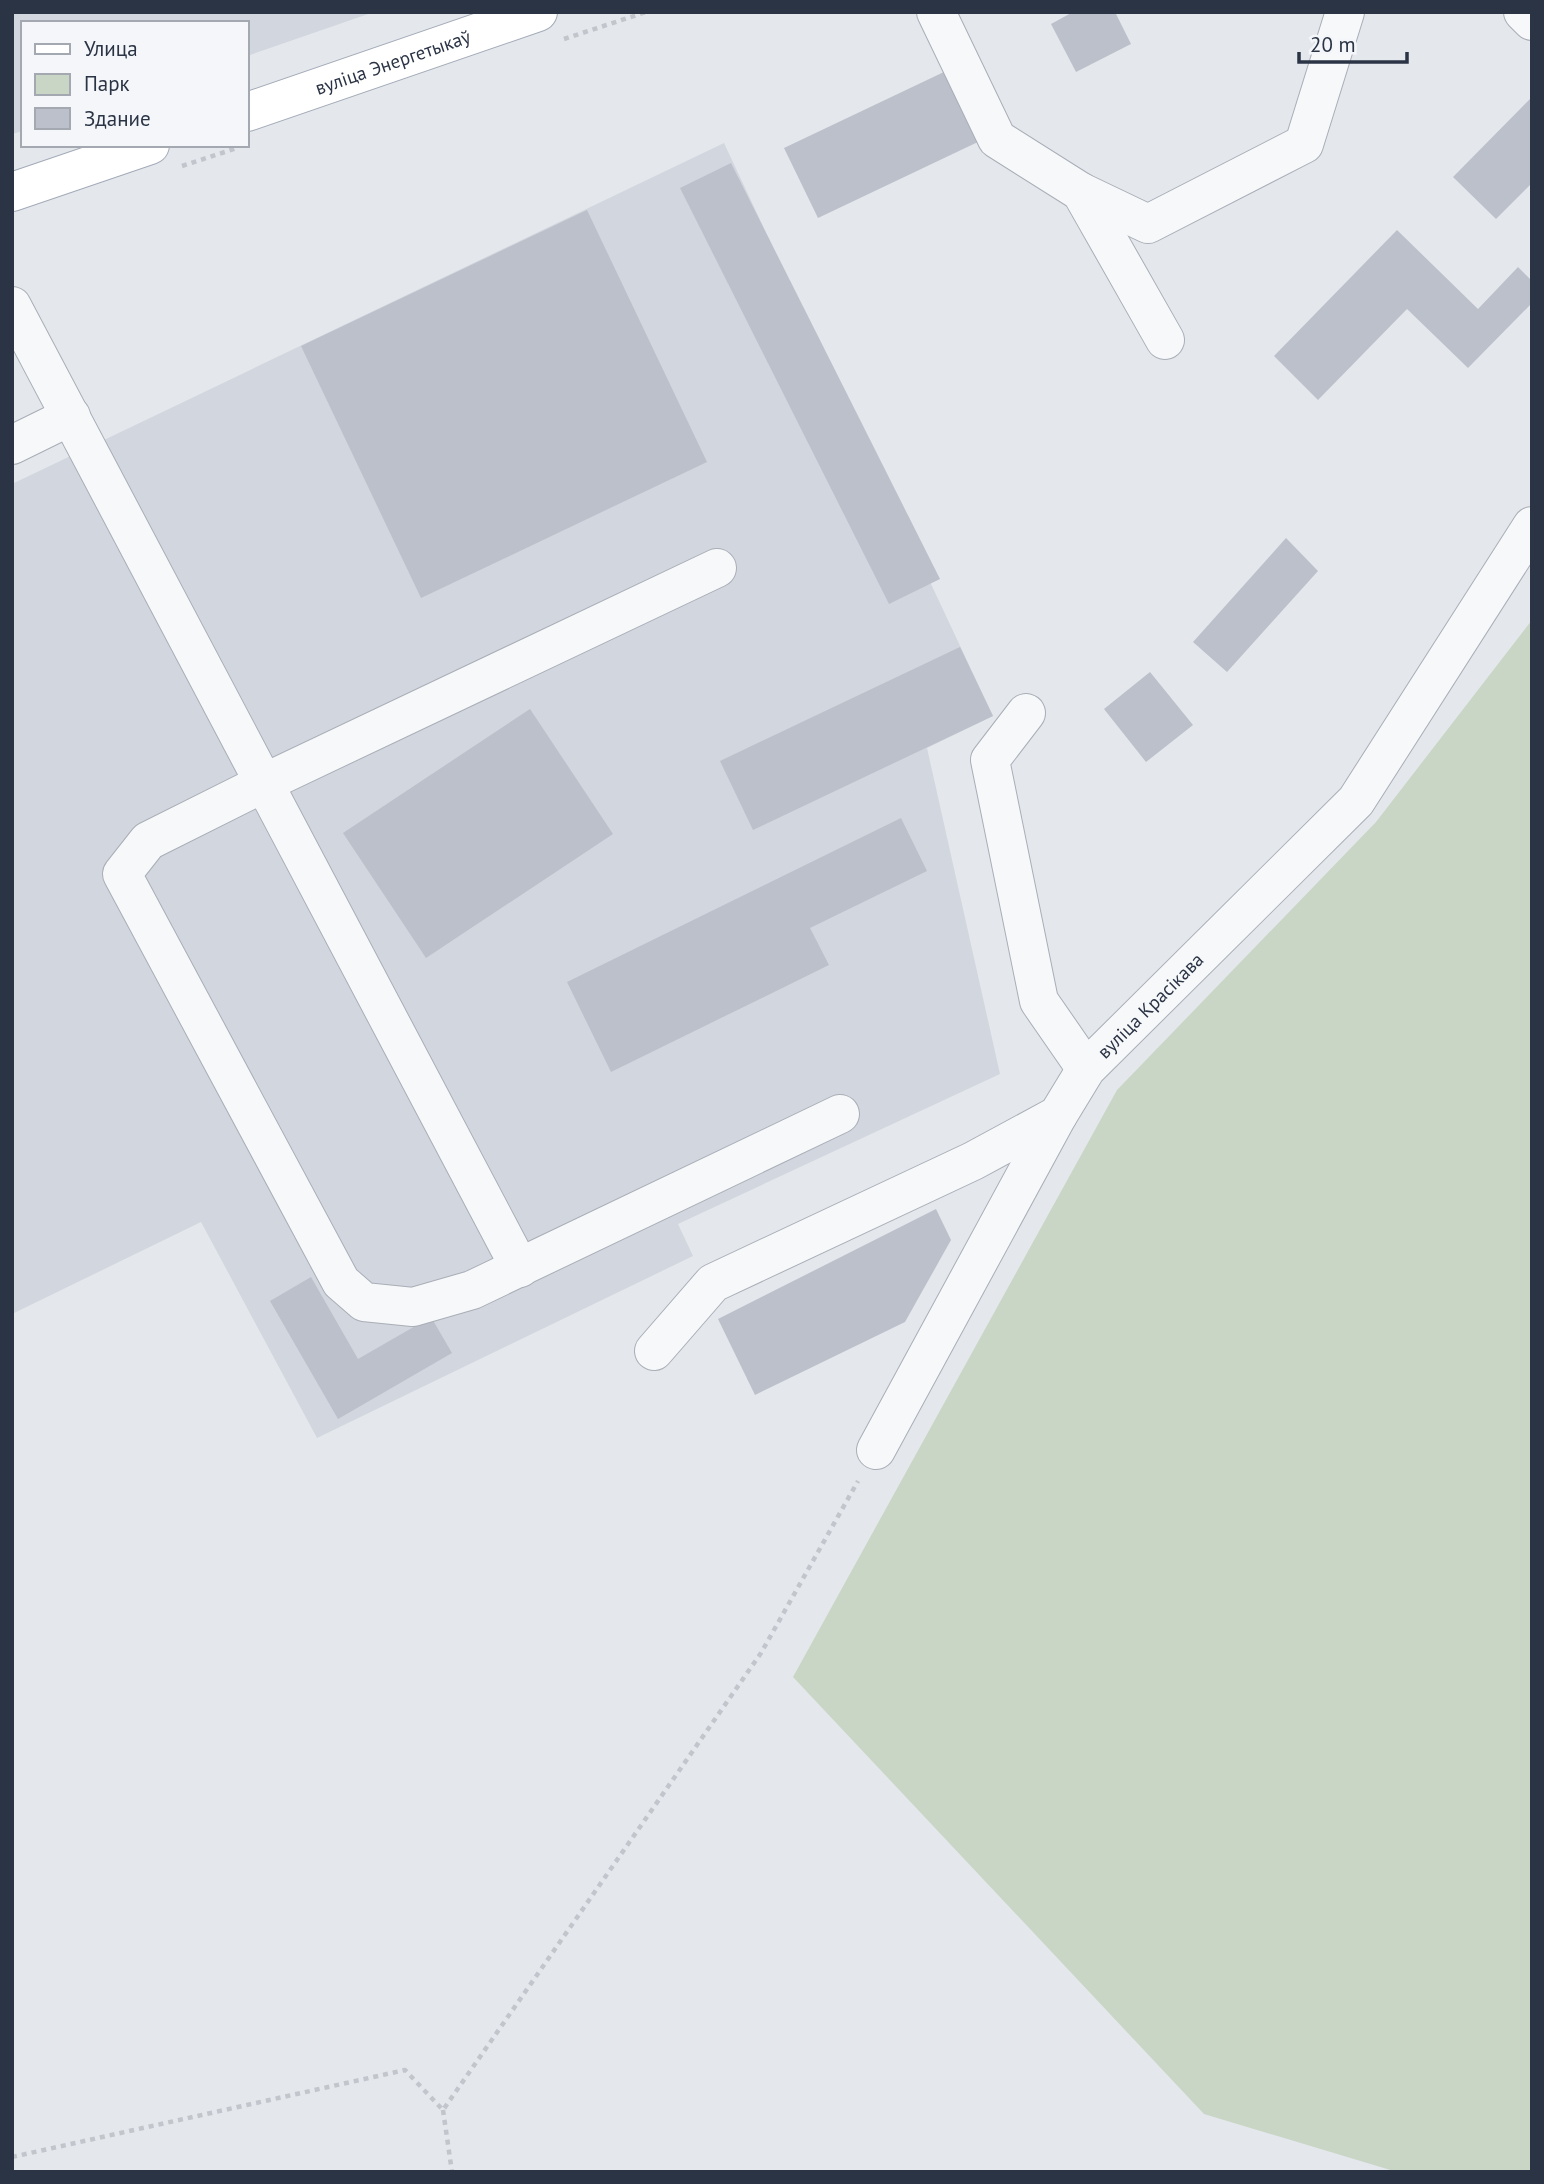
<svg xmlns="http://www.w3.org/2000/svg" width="1544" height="2184" font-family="'PT Sans',sans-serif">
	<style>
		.built { fill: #d2d6de }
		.green { fill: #c9d6c5 }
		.building { fill: #bbc0ca }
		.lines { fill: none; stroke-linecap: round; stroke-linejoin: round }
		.minor-casing { stroke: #a9aeb7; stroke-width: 40 }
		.major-casing { stroke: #a3abb8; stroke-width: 40 }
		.path { stroke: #c2c5cb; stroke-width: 4.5; stroke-dasharray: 5 5; stroke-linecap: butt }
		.minor { stroke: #f7f8fa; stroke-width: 38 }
		.major { stroke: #fff; stroke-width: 38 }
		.labels { text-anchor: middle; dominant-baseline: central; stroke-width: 5; stroke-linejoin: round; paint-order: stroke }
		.street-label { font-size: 19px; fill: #2b3445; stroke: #f4f6f9 }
	</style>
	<rect width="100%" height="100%" fill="#e4e7ec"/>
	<g class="built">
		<path d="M12 12H374L247 56V23H23V131L12 134Z"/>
		<path d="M724 143 993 716 927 748 1000 1074 678 1224 693 1256 317 1438 201 1222 12 1314V484Z"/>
	</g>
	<path class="green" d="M1532 620V2172H1397L1204 2114 793 1677 1117 1090 1376 822Z"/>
	<g class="building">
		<path d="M1073 12H1115L1131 44 1076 72 1051 24Z"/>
		<path d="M946 71 980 141 818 218 784 148Z"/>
		<path d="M1532 97V183L1496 219 1453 177Z"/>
		<path d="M731 163 940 579 889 604 680 188Z"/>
		<path d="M587 210 707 462 421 598 301 346Z"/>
		<path d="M1397 230 1478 309 1518 267 1532 281V303L1468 368 1407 309 1318 400 1274 356Z"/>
		<path d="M1286 538 1318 571 1227 672 1193 642Z"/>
		<path d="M960 647 993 716 753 830 720 761Z"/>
		<path d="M1150 672 1193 725 1146 762 1104 709Z"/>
		<path d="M530 709 613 834 426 958 343 833Z"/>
		<path d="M901 818 927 871 810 928 829 965 611 1072 567 982Z"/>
		<path d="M936 1209 951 1240 905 1322 755 1395 718 1319Z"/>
		<path d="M311 1277 358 1359 431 1317 452 1353 338 1419 270 1301Z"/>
	</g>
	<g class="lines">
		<g class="minor-casing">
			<g id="minor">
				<path d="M936 12 997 139 1081 192 1165 340"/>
				<path d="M1523 12 1532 21"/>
				<path d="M1081 192 1148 224 1304 144 1345 12"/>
				<path d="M12 306 520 1268"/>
				<path d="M12 445 71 416"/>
				<path d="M717 568 264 783 148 841 122 874 341 1282 364 1302 413 1307 472 1290 840 1114"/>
				<path d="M1026 713 990 760 1039 1001 1086 1069"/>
				<path id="s1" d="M654 1351 713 1283 973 1161 1058 1115 1086 1069 1356 801 1532 526"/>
				<path d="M876 1450 1058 1115"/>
			</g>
		</g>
		<g class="major-casing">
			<g id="major">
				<path id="s2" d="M247 112 538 12"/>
				<path d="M12 192 150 145"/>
			</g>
		</g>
		<g class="path">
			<path d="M564 39 646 12"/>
			<path d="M182 166 237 148"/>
			<path d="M443 2110 452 2172"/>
			<path d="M12 2157 405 2070 443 2110 761 1653 858 1481"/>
		</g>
		<use href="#minor" class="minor"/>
		<use href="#major" class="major"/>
	</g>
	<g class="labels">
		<g class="street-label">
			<text stroke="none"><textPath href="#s2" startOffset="154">вуліца Энергетыкаў</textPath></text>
			<text stroke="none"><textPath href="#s1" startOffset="618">вуліца Красікава</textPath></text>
		</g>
	</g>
	<rect width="1544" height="2184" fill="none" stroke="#2b3445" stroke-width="28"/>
	<rect x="21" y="21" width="228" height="126" fill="#f4f6f9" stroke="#a4a8b1" stroke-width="2"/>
	<rect x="35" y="44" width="35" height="10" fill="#ffffff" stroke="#a4a8b1" stroke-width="2"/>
	<text x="84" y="56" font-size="21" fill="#2b3445">Улица</text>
	<rect x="35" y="74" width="35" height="21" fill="#c9d6c5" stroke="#a4a8b1" stroke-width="2"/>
	<text x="84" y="91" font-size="21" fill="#2b3445">Парк</text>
	<rect x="35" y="108" width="35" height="21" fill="#bbc0ca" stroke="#a4a8b1" stroke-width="2"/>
	<text x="84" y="126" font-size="21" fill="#2b3445">Здание</text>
	<path d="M1299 52v10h108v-10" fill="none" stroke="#2b3445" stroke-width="3.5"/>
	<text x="1310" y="52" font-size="21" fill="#2b3445" stroke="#f4f6f9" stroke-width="5" paint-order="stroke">20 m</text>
</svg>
